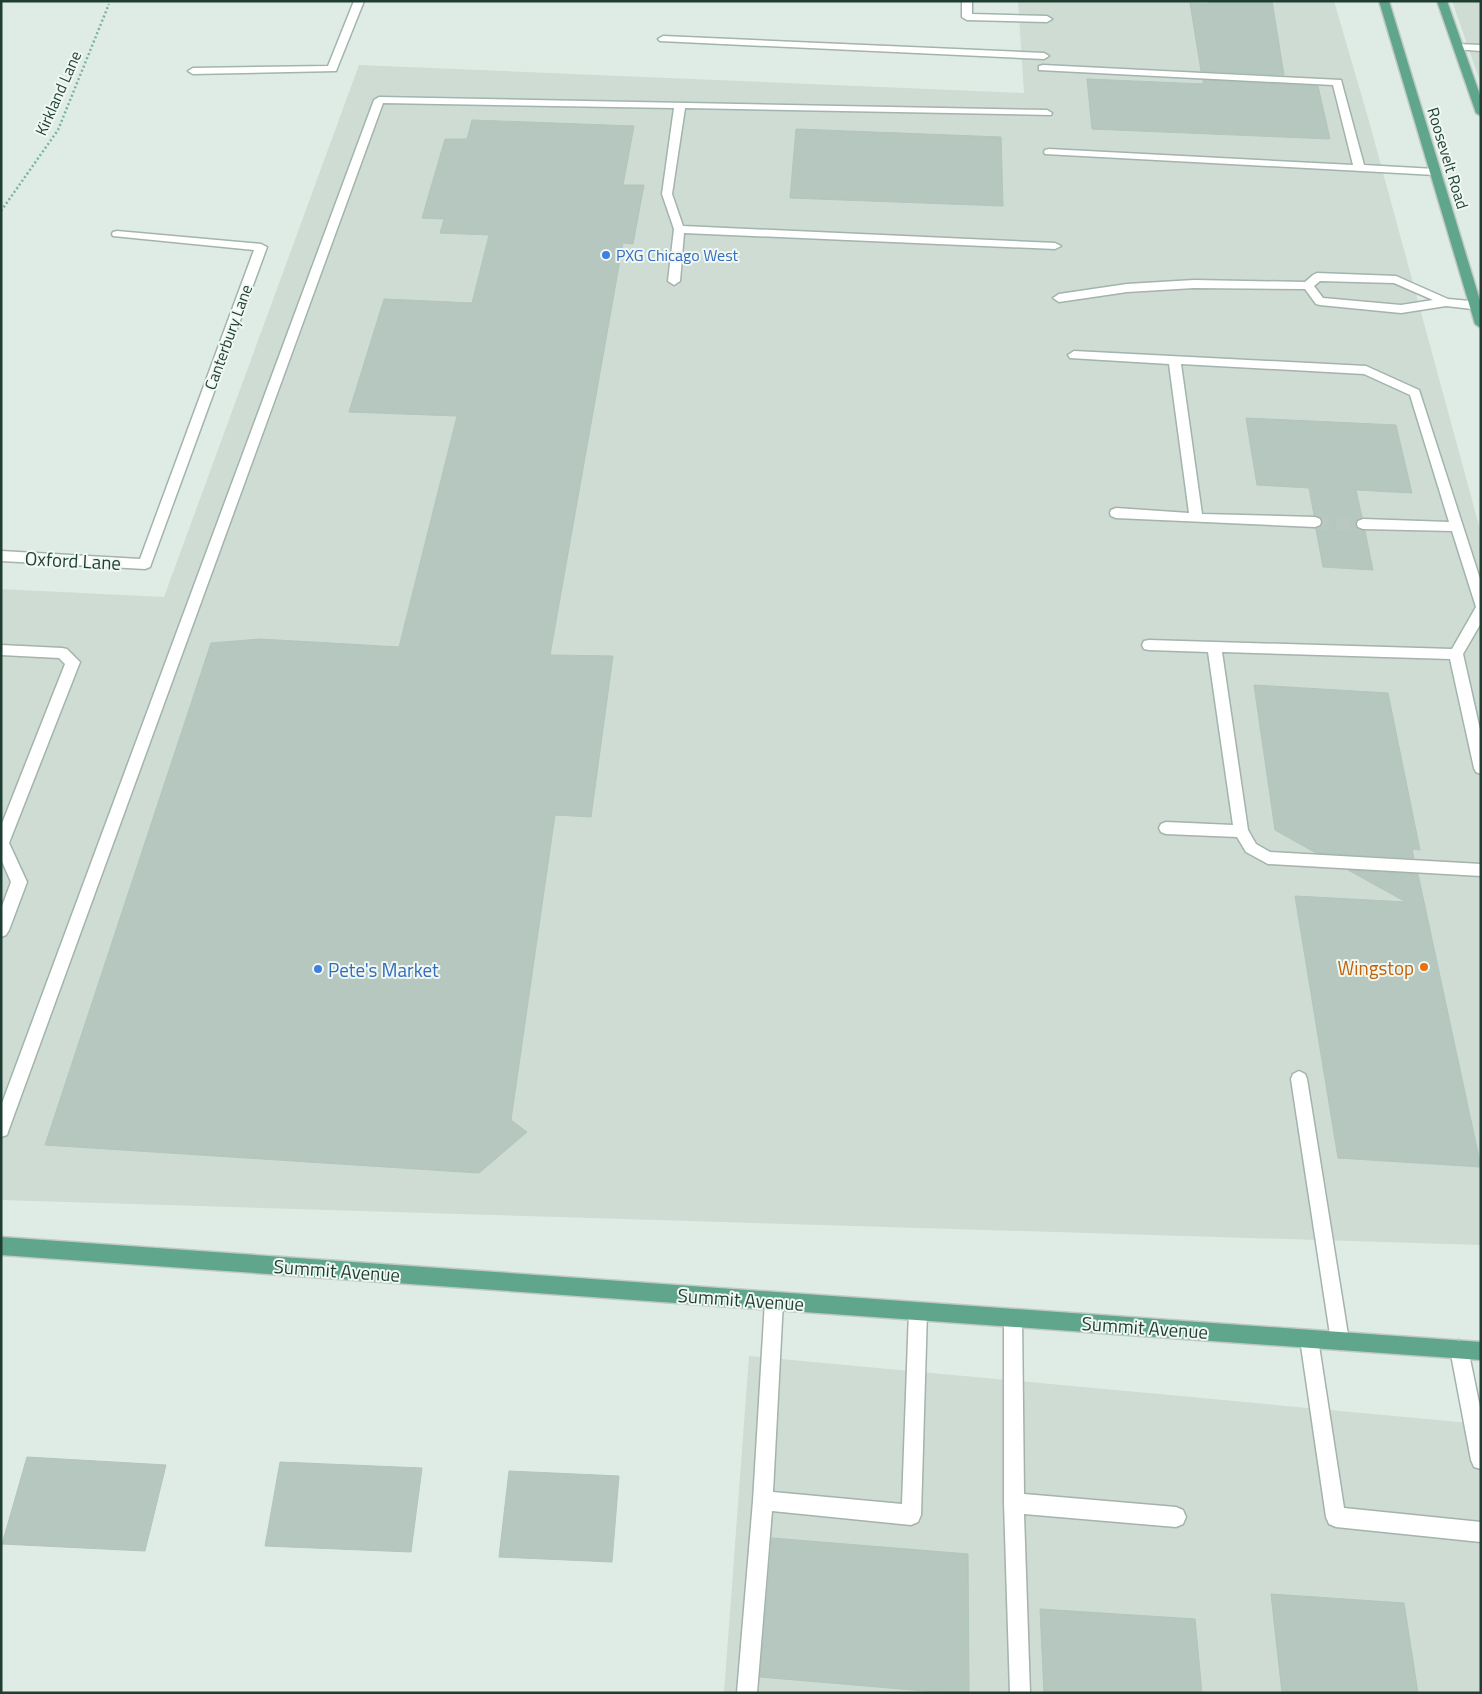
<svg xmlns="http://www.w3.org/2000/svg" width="1482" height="1694" font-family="'Titillium Web',sans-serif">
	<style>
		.built { fill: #cedcd4 }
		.building { fill: #b5c7be; stroke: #b1c6bc }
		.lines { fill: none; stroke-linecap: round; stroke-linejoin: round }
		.minor-tunnel { stroke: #b9c9c1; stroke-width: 14; stroke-dasharray: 14 7; stroke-linecap: butt }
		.minor-casing { stroke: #a2b4ac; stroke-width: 3 }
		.major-casing { stroke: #c0c9c6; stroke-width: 3 }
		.path { stroke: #7db39d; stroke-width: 2.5; stroke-dasharray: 2 2.5; stroke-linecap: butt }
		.minor { fill: #fff; fill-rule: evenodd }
		.major { fill: #5fa68d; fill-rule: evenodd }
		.shop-dot { fill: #3f7fe0; stroke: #f0f8f4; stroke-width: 2 }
		.food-dot { fill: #e8710a; stroke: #f0f8f4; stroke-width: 2 }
		.labels { text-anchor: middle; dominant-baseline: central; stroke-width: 4; stroke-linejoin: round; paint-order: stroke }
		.far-street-label { font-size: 16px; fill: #1f3e33; stroke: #f0f8f4 }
		.far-shop-label { font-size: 16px; fill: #366cbe; stroke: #f0f8f4; text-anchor: start }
		.street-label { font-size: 19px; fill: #1f3e33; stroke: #f0f8f4 }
		.food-label { font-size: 19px; fill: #c56008; stroke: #f0f8f4; text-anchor: end }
		.shop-label { font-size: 19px; fill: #366cbe; stroke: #f0f8f4; text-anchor: start }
	</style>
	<rect width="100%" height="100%" fill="#dfece5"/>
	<g class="built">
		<path d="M1018 1H1334L1369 121 1481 533V1245L1 1200V589L164 597 359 65 1024 93Z"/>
		<path d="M1452 1H1481V84Z"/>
		<path d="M749 1356 1481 1424V1693H724Z"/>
	</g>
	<g class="building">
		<path d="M1208 1H1272L1284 75 1201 71 1190 3 1208 4Z"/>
		<path d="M1087 79 1203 84V80L1318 86 1330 139 1092 129Z"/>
		<path d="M472 120 634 126 623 185H644L633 244 623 243 550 655 613 656 591 817 555 815 511 1120 527 1132 479 1173 45 1145 211 643 260 639 399 647 457 416 349 412 384 299 472 303 489 235 440 233 444 219 422 218 445 139H467Z"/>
		<path d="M796 129 1001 137 1003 206 790 198Z"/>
		<path d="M1246 418 1396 425 1412 493 1356 490 1362 517 1357 519 1355 525 1357 529 1365 531 1373 570 1323 567 1316 529 1322 526 1323 521 1321 517 1314 515 1309 488 1257 485Z"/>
		<path d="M1254 685 1388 693 1420 850 1412 849 1414 858 1316 853 1275 830Z"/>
		<path d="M1348 870 1418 874 1481 1167 1338 1158 1295 896 1406 902Z"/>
		<path d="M27 1457 166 1465 145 1551 2 1544Z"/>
		<path d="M280 1462 422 1468 411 1552 265 1546Z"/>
		<path d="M509 1471 619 1476 612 1562 499 1557Z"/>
		<path d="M772 1538 968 1554 969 1693H948L760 1677Z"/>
		<path d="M1271 1594 1404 1603 1418 1693H1282Z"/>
		<path d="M1040 1609 1195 1619 1202 1693H1044Z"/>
	</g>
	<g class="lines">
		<path class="minor-tunnel" d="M1315 522 1363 524"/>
		<g class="minor-casing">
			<g id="minor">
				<path d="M354 1H364L336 71 193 74 188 71 193 68 328 66Z"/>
				<path d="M962 1H972V14L1047 16 1052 19 1047 22 967 20 962 17Z"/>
				<path d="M663 36 1044 53 1049 56 1044 59 660 41 658 39Z"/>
				<path d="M1458 44 1481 45V51L1455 49V45Z"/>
				<path d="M1043 65 1341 80 1364 165 1435 169 1440 172 1435 175 1045 154 1044 152 1045 150 1049 149 1353 165 1333 85 1039 70V66Z"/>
				<path d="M379 97 1047 110 1052 113 1051 115 685 108 672 194 683 226 1055 243 1061 246 1055 249 684 233 680 281 674 285 668 281 674 229 662 194 674 108 383 103 9 1129 7 1135 1 1137V1106L374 100Z"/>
				<path d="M117 231 261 244 267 247 150 567 145 569 1 561V551L140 559 254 250 113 236 112 234 113 232Z"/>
				<path d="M1317 273 1396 276 1448 299 1481 302V310L1446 306 1401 313 1320 305 1316 304 1305 289 1194 288 1127 292 1059 302 1053 298 1059 294 1127 284 1194 280 1305 282 1313 275ZM1320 281 1394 283 1433 300 1401 305 1323 298 1314 286Z"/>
				<path d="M1074 351 1366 366 1419 390 1481 582V623L1463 654 1481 734V774L1476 772 1474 768 1450 659 1222 652 1248 830 1256 844 1270 852 1481 864V876L1268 864 1246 852 1237 837 1166 834 1161 832 1159 828 1161 824 1166 822 1233 825 1208 652 1149 650 1144 649 1142 645 1144 641 1149 640 1452 649 1476 607 1452 531 1363 529 1358 527 1357 524 1358 521 1363 519 1449 522 1410 395 1364 374 1181 364 1202 514 1315 517 1320 519 1321 522 1320 525 1315 527 1116 518 1111 516 1110 513 1111 510 1116 508 1189 513 1169 364 1070 358 1068 355Z"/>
				<path d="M1 645 62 648 67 649 80 662 9 843 27 882 9 930 6 935 1 937V909L11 882 1 859V826L65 664 59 658 1 655Z"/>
				<path d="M1299 1071 1305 1074 1307 1079 1349 1341 1346 1347 1340 1350 1334 1347 1331 1341 1291 1079 1293 1074Z"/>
				<path d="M774 1292 780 1295 783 1301 773 1492 902 1504 909 1311 912 1305 918 1302 924 1305 927 1311 921 1515 918 1522 911 1525 772 1511 757 1693H737L753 1501 765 1301 768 1295Z"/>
				<path d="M1013 1309 1019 1312 1022 1318 1024 1494 1176 1507 1183 1510 1186 1517 1183 1524 1176 1527 1024 1514 1030 1693H1010L1004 1503V1318L1007 1312Z"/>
				<path d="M1309 1330 1315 1333 1318 1339 1344 1508 1481 1522V1542L1336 1527 1329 1524 1326 1517 1300 1339 1303 1333Z"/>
				<path d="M1459 1340 1465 1343 1468 1349 1481 1412V1469L1474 1467 1471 1460 1450 1349 1453 1343Z"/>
			</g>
		</g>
		<g class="major-casing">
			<g id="major">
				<path d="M1379 1H1389L1481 304V328L1475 324Z"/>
				<path d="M1437 1H1447L1481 98V116L1476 113Z"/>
				<path d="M1 1237 1481 1342V1360L1 1255Z"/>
			</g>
		</g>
		<path class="path" d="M1 211 58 130 109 4"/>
		<use href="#minor" class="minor"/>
		<use href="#major" class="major"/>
	</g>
	<g class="shop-dot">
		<circle cx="606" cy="255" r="5"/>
		<circle cx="318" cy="969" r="5"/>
	</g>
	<circle class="food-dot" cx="1424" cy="967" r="5"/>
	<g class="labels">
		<g class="far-street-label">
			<text transform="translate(58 93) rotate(-66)">Kirkland Lane</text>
			<text transform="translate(1448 158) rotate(73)">Roosevelt Road</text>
			<text transform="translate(228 337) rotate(-70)">Canterbury Lane</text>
		</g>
		<g class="far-shop-label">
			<text x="616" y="255">PXG Chicago West</text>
		</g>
		<g class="street-label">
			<text transform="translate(73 560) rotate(3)">Oxford Lane</text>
			<text transform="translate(337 1270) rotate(4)">Summit Avenue</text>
			<text transform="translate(741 1299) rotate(4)">Summit Avenue</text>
			<text transform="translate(1145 1327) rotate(4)">Summit Avenue</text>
		</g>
		<g class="food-label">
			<text x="1414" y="967">Wingstop</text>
		</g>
		<g class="shop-label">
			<text x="328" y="969">Pete's Market</text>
		</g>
	</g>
	<rect width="1482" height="1694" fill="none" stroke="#1f3e33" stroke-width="5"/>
</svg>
